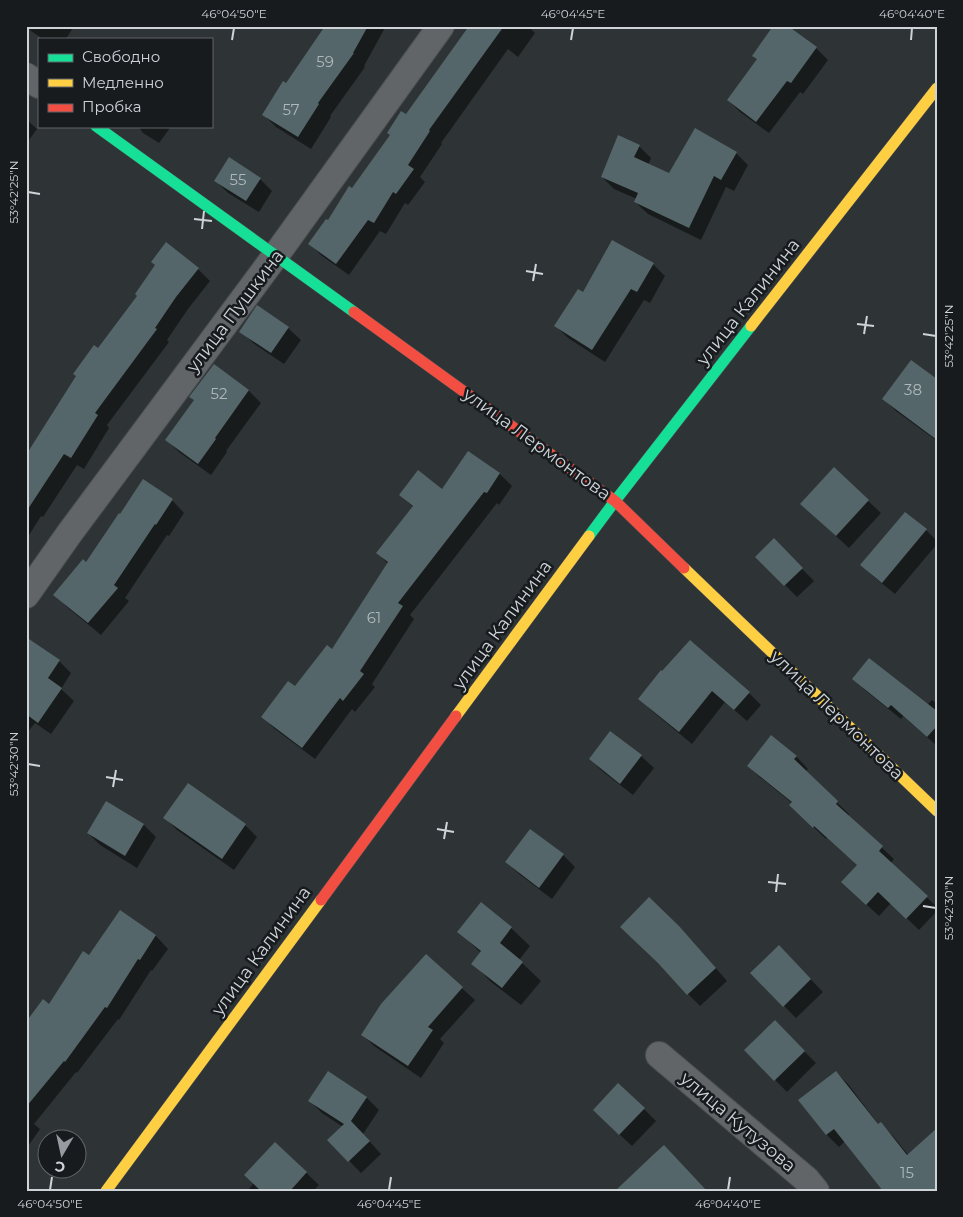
<svg xmlns="http://www.w3.org/2000/svg" width="963" height="1217" font-family="Montserrat,sans-serif">
	<style>
		.shadow { fill: #0007 }
		.building { fill: #546669 }
		.lines { fill: none; stroke-linecap: round; stroke-linejoin: round }
		.street-casing { stroke: #4b5052; stroke-width: 28 }
		.fast-casing { stroke: #4b5052; stroke-width: 12 }
		.slow-casing { stroke: #4b5052; stroke-width: 12 }
		.jam-casing { stroke: #4b5052; stroke-width: 12 }
		.street { stroke: #616567; stroke-width: 26 }
		.fast { stroke: #16e098; stroke-width: 11 }
		.slow { stroke: #ffcf43; stroke-width: 11 }
		.jam { stroke: #f24e42; stroke-width: 11 }
		.ticks { fill: none; stroke: #cdd3d7; stroke-width: 2 }
		.labels { text-anchor: middle; dominant-baseline: central; stroke-width: 5; stroke-linejoin: round; paint-order: stroke }
		.number-label { font-size: 15px; fill: #afb8bc }
		.street-label { font-size: 18px; fill: #cdd3d7; stroke: #171b1e }
		.neatline { fill: none; stroke: #cdd3d7; stroke-width: 2 }
		.ticks-label { font-size: 12px; text-anchor: middle; fill: #cdd3d7 }
	</style>
	<rect width="100%" height="100%" fill="#2e3336"/>
	<g class="shadow">
		<path d="M27 26H74L66 39H43L31 31Z"/>
		<path d="M326 26H386L364 66 365 67 330 116 331 117 311 149 276 127 264 115Z"/>
		<path d="M471 26H528L535 33 518 57 508 49 441 143 442 144 420 177 425 182 408 205 405 203 386 234 380 231 349 275 322 256 310 244 328 222Z"/>
		<path d="M816 48 828 60 803 94 800 92 769 133 740 112 728 100Z"/>
		<path d="M26 119 37 129 26 144Z"/>
		<path d="M138 126H168L170 128 159 143 143 133Z"/>
		<path d="M639 146 651 158 648 165 669 175 736 153 748 165 734 191 726 187 701 240 648 214 635 202 637 199 614 189 602 177Z"/>
		<path d="M260 179 272 191 259 212 228 193 216 181Z"/>
		<path d="M653 264 665 276 650 303 644 300 605 362 568 338 556 326 583 294Z"/>
		<path d="M198 269 210 281 188 309 167 340 169 342 107 425 109 428 84 469 77 465 43 517 41 516 26 540V453L28 454 98 350Z"/>
		<path d="M288 328 301 340 284 364 253 343 241 331Z"/>
		<path d="M214 366 249 391 261 403 226 451 227 452 211 475 179 452 167 440 195 401Z"/>
		<path d="M937 381V441L896 411 884 399Z"/>
		<path d="M468 453 500 474 512 486 499 505 497 503 410 615 414 619 372 684 375 687 355 712 352 709 315 759 275 729 263 717 295 688 332 651 388 564 378 553 414 508 400 495 442 491Z"/>
		<path d="M834 469 881 513 849 548 814 516Z"/>
		<path d="M143 481 172 500 184 513 169 536 167 535 125 598 129 601 101 635 67 607 55 594 86 564 120 516Z"/>
		<path d="M905 513 926 530 937 541V544L895 594 874 577 862 565Z"/>
		<path d="M774 540 814 581 797 597 757 557Z"/>
		<path d="M26 639 59 661 71 673 61 689 74 701 51 734 35 723 26 734Z"/>
		<path d="M690 642 749 693 761 705 747 721 725 702 692 744 652 711 640 699Z"/>
		<path d="M854 679 927 705 932 700 937 704V746L903 716 901 719 866 691Z"/>
		<path d="M641 756 654 768 633 795 602 771 590 759Z"/>
		<path d="M796 756 808 769 805 772 849 814 848 816 894 859 891 863 937 907V911L919 930 891 903 879 916 855 894 858 865 827 838 826 839 803 817 792 803 761 778 748 766Z"/>
		<path d="M188 785 245 825 257 837 234 870 177 830 165 818Z"/>
		<path d="M107 803 144 825 156 837 137 868 100 845 88 833Z"/>
		<path d="M563 855 575 867 552 899 519 874 506 862Z"/>
		<path d="M481 904 511 928 530 946 519 960 541 981 521 1005 491 982 473 963 481 953 459 932Z"/>
		<path d="M120 912 156 936 168 949 152 971 151 970 119 1020 118 1019 77 1073 76 1072 34 1124 40 1129 26 1149V1024L49 1006 89 957Z"/>
		<path d="M691 940 727 981 700 1006 688 994Z"/>
		<path d="M426 956 475 1000 440 1039 444 1043 421 1078 374 1046 362 1034Z"/>
		<path d="M791 959 823 992 796 1018 784 1006Z"/>
		<path d="M775 1022 816 1063 787 1092 746 1050Z"/>
		<path d="M836 1072 848 1084 879 1125 881 1124 893 1136 937 1191 845 1141 839 1147 827 1135Z"/>
		<path d="M328 1073 367 1098 379 1110 363 1134 381 1154 361 1173 329 1140 343 1127 322 1113 310 1101Z"/>
		<path d="M644 1109 656 1121 632 1146 606 1122Z"/>
		<path d="M275 1143 319 1185 313 1191H247L254 1183Z"/>
	</g>
	<g class="building">
		<path d="M325 26H368L353 53H354L318 103 319 104 298 137 262 115 283 81 286 83Z"/>
		<path d="M469 26H504L429 130 430 131 408 165 414 169 396 194 393 192 374 223 368 220 336 264 308 244 326 219 328 220 349 186 352 188 390 135 387 133 401 111 406 114Z"/>
		<path d="M773 26H788L817 47 791 83 787 81 756 122 727 100 757 59 752 56Z"/>
		<path d="M695 128 737 152 721 180 714 176 689 228 634 202 638 193 601 177 618 135 640 145 634 157 669 173Z"/>
		<path d="M229 157 261 178 246 201 214 181Z"/>
		<path d="M612 240 654 263 637 292 631 289 592 350 554 326 578 289 583 292Z"/>
		<path d="M166 242 199 268 176 297 155 328 157 329 95 413 98 415 71 458 64 454 26 512V455L76 376 73 374 94 345 98 348 137 296 135 294 155 265 151 262Z"/>
		<path d="M257 305 289 327 271 353 239 332Z"/>
		<path d="M911 360 937 379V440L882 399Z"/>
		<path d="M214 364 249 390 215 438 216 439 198 464 165 440 194 400 189 397Z"/>
		<path d="M468 451 500 473 487 493 484 492 398 603 403 606 360 671 364 674 343 701 340 698 302 748 261 717 288 681 295 686 327 645 332 649 388 562 376 553 413 506 399 495 418 470 442 489Z"/>
		<path d="M834 467 869 500 836 536 800 504Z"/>
		<path d="M143 479 173 499 156 525 155 524 114 585 118 588 88 623 53 595 83 559 86 562 119 513 120 514Z"/>
		<path d="M905 512 927 529 882 583 860 565Z"/>
		<path d="M774 538 803 568 784 586 755 557Z"/>
		<path d="M26 637 60 660 48 678 62 688 38 723 26 714Z"/>
		<path d="M690 640 750 692 734 710 712 691 679 732 638 699 661 670 662 671Z"/>
		<path d="M869 658 937 711V726L927 737 891 705 888 708 852 679Z"/>
		<path d="M610 731 642 755 620 784 589 759Z"/>
		<path d="M771 735 797 756 794 759 838 801 836 804 883 846 879 851 928 896 906 919 878 892 866 905 841 882 857 865 814 826 813 828 789 805 792 802 747 766Z"/>
		<path d="M188 783 246 824 222 859 163 818Z"/>
		<path d="M106 801 144 824 125 856 87 833Z"/>
		<path d="M530 829 564 854 539 888 505 862Z"/>
		<path d="M649 897 679 926 716 968 687 995 658 963 620 927Z"/>
		<path d="M481 902 512 927 500 943 523 962 502 988 471 964 481 951 457 932Z"/>
		<path d="M120 910 156 935 140 960 138 959 107 1008 105 1007 65 1062 64 1061 26 1107V1022L43 999 49 1004 83 951 89 955Z"/>
		<path d="M779 945 811 979 783 1007 750 973Z"/>
		<path d="M426 954 463 987 428 1027 433 1030 408 1066 361 1035 381 1004Z"/>
		<path d="M775 1020 805 1051 774 1081 744 1050Z"/>
		<path d="M328 1071 367 1097 351 1121 370 1141 348 1162 327 1140 344 1124 308 1101Z"/>
		<path d="M836 1071 878 1124 881 1122 907 1155 937 1128V1191H883L834 1129 826 1135 798 1100Z"/>
		<path d="M618 1083 645 1108 619 1135 593 1110Z"/>
		<path d="M275 1142 307 1172 290 1191H261L244 1175Z"/>
		<path d="M664 1145 707 1191H615L654 1154Z"/>
	</g>
	<g class="lines">
		<g class="street-casing">
			<g id="street">
				<path d="M26 76 39 85"/>
				<path d="M26 595 69 534 276 255 441 26"/>
				<path d="M659 1055 807 1180 816 1191"/>
			</g>
		</g>
		<g class="fast-casing">
			<g id="fast">
				<path d="M96 126 354 312"/>
				<path d="M589 536 615 501 751 326"/>
			</g>
		</g>
		<g class="slow-casing">
			<g id="slow">
				<path d="M751 326 937 88"/>
				<path d="M684 568 937 811"/>
				<path d="M456 716 589 536"/>
				<path d="M106 1191 321 900"/>
			</g>
		</g>
		<g class="jam-casing">
			<g id="jam">
				<path d="M354 312 615 501 684 568"/>
				<path d="M321 900 456 716"/>
			</g>
		</g>
		<use href="#street" class="street"/>
		<use href="#fast" class="fast"/>
		<use href="#slow" class="slow"/>
		<use href="#jam" class="jam"/>
	</g>
	<path class="ticks" d="M232 40 234 28M571 40 573 28M911 40 912 28M28 192 40 194M194 219 212 221M202 229 204 211M526 271 543 274M533 281 536 264M857 324 874 326M864 334 867 316M923 334 936 336M28 764 40 766M106 777 123 780M113 787 116 770M437 829 454 832M444 839 447 822M768 882 786 884M776 892 778 874M923 906 936 908M50 1190 52 1177M389 1190 391 1177M728 1190 730 1177"/>
	<g class="labels">
		<g class="number-label">
			<text x="325" y="61">59</text>
			<text x="291" y="109">57</text>
			<text x="238" y="179">55</text>
			<text x="913" y="389">38</text>
			<text x="219" y="393">52</text>
			<text x="374" y="617">61</text>
			<text x="907" y="1172">15</text>
		</g>
		<g class="street-label">
			<text transform="translate(748 302) rotate(-52)">улица Калинина</text>
			<text transform="translate(235 311) rotate(-53)">улица Пушкина</text>
			<text transform="translate(537 444) rotate(36)">улица Лермонтова</text>
			<text transform="translate(502 625) rotate(-54)">улица Калинина</text>
			<text transform="translate(837 715) rotate(44)">улица Лермонтова</text>
			<text transform="translate(261 951) rotate(-54)">улица Калинина</text>
			<text transform="translate(738 1122) rotate(40)">улица Кутузова</text>
		</g>
	</g>
	<rect width="963" height="1217" fill="none" stroke="#171b1e" stroke-width="55"/>
	<rect x="38" y="38" width="175" height="90" fill="#171b1e" stroke="#606568"/>
	<rect x="48" y="54" width="25" height="8" fill="#16e098" stroke="#606568"/>
	<text x="82" y="62" font-size="15" fill="#cdd3d7">Свободно</text>
	<rect x="48" y="79" width="25" height="8" fill="#ffcf43" stroke="#606568"/>
	<text x="82" y="88" font-size="15" fill="#cdd3d7">Медленно</text>
	<rect x="48" y="104" width="25" height="8" fill="#f24e42" stroke="#606568"/>
	<text x="82" y="112" font-size="15" fill="#cdd3d7">Пробка</text>
	<g transform="translate(62 1154) rotate(189)"><circle r="24" fill="#171b1e" stroke="#606568"/>
	<path d="M0-4L9 19L0 12L-9 19Z" fill="#959b9f"/>
	<text y="-8" font-size="14" font-weight="bold" text-anchor="middle" fill="#cdd3d7">С</text>
	</g>
	<rect x="28" y="28" width="908" height="1162" class="neatline"/>
	<g class="ticks-label">
		<text x="234" y="18">46°04'50"E</text>
		<text x="573" y="18">46°04'45"E</text>
		<text x="912" y="18">46°04'40"E</text>
		<text transform="translate(14 192) rotate(-90)" y="4">53°42'25"N</text>
		<text transform="translate(949 336) rotate(-90)" y="4">53°42'25"N</text>
		<text transform="translate(14 764) rotate(-90)" y="4">53°42'30"N</text>
		<text transform="translate(949 908) rotate(-90)" y="4">53°42'30"N</text>
		<text x="50" y="1208">46°04'50"E</text>
		<text x="389" y="1208">46°04'45"E</text>
		<text x="728" y="1208">46°04'40"E</text>
	</g>
</svg>
